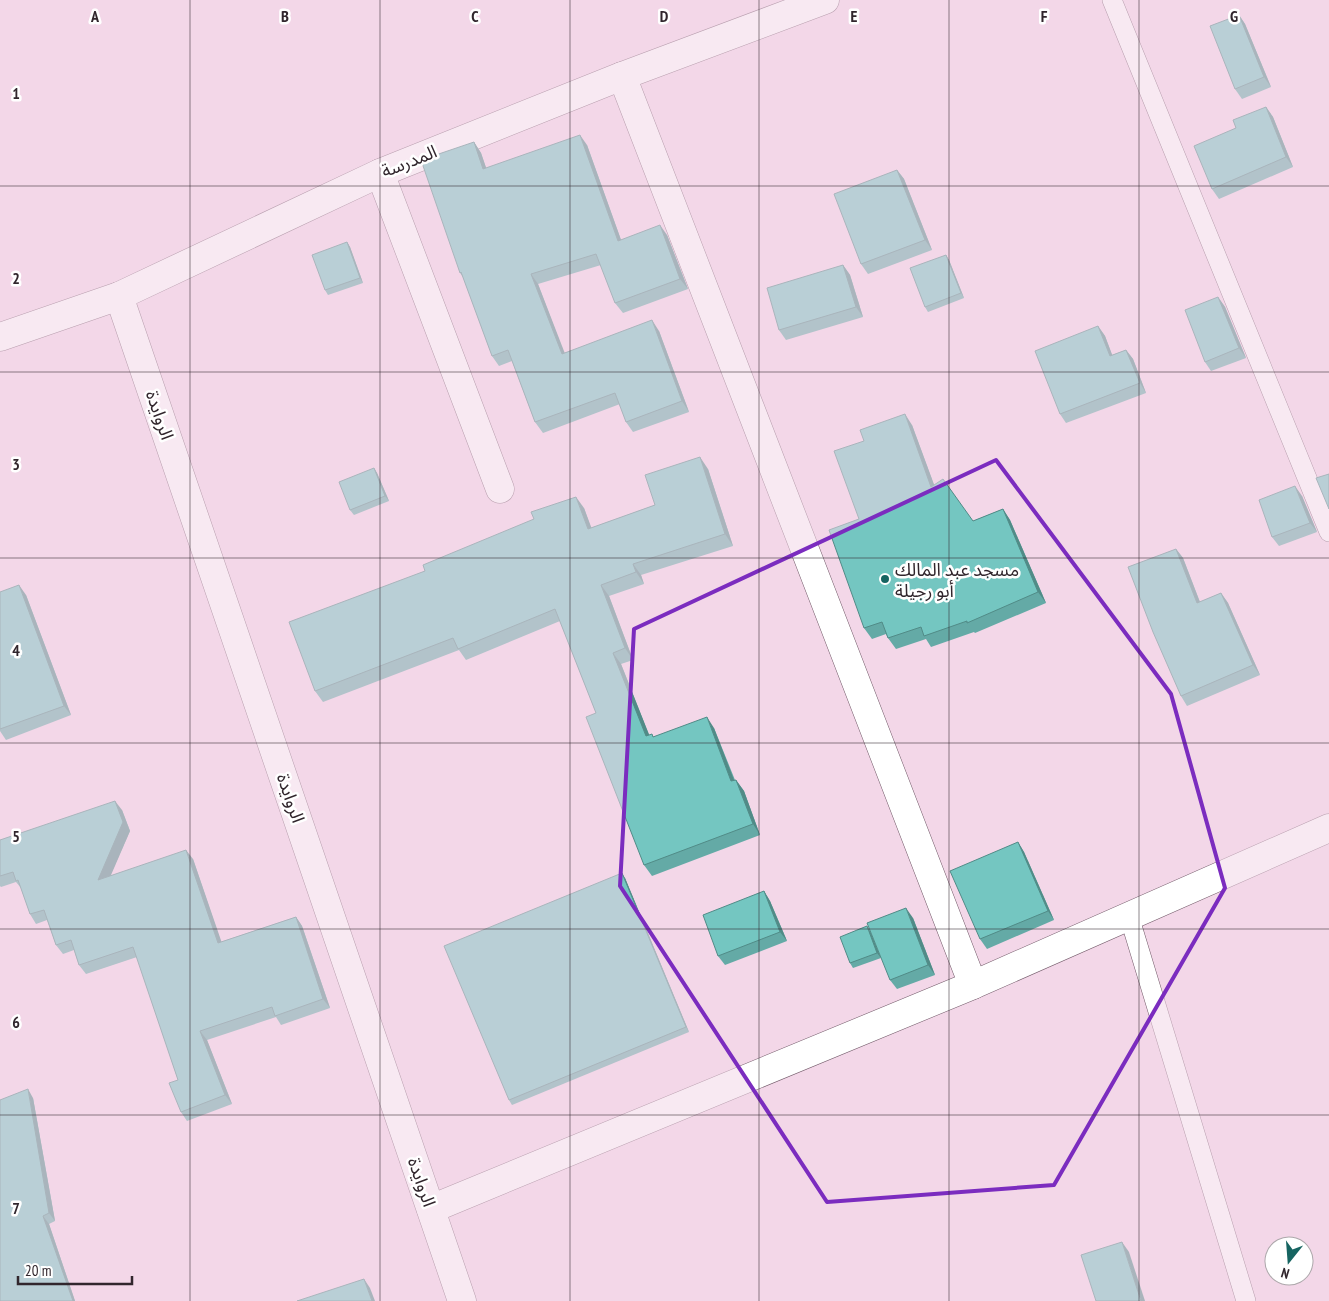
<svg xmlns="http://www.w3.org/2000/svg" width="1329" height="1301" font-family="'PT Sans Narrow','Noto Sans Arabic',sans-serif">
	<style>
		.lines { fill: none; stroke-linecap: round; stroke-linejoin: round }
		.service-casing { stroke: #735b6a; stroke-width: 20 }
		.minor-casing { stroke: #735b6a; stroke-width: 29 }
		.tertiary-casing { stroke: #735b6a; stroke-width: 29 }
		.service { stroke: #fff; stroke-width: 19 }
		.minor { stroke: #fff; stroke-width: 28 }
		.tertiary { stroke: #fff; stroke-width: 28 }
		.wall { fill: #64aaa6 }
		.shaded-wall { fill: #518b87 }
		.building { fill: #74c6c1; stroke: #518b87 }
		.marked { fill: none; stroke: #7b2cbf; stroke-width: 4; stroke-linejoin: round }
		.grid { fill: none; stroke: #31262d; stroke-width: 1; stroke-opacity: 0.55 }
		.poi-dot { fill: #166461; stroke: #fff; stroke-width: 2 }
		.labels { text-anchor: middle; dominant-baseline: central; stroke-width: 5; stroke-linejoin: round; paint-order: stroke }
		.street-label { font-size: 18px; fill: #31262d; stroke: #fff }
		.poi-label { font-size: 18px; fill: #31262d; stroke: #fff; text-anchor: start }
		.grid-label { font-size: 16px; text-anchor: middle; font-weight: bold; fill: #31262d; stroke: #fff; stroke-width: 5; stroke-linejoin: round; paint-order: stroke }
	</style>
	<rect width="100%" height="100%" fill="#f3d7e8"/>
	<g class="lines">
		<g class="service-casing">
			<g id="service">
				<path d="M1112 0 1329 532"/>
				<path d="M1129 916 1246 1301"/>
			</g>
		</g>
		<g class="minor-casing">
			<g id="minor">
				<path d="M622 76 973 985"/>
				<path d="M380 173 500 489"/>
			</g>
		</g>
		<g class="tertiary-casing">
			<g id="tertiary">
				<path d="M119 296 462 1301"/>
				<path d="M0 337 119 296 380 173 622 76 825 0"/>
				<path d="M431 1209 973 985 1329 828"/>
			</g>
		</g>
		<use href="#service" class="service"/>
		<use href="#minor" class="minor"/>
		<use href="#tertiary" class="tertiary"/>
	</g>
	<g class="wall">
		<path d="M1239 15 1245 24 1271 87 1242 99 1235 89Z"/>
		<path d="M1266 107 1273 117 1293 167 1219 199 1212 189 1236 128Z"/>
		<path d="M474 142 481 153 486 168 587 145 621 240 667 235 688 289 623 313 615 303 601 265 538 284 564 353 659 331 689 412 633 432 626 422 620 404 543 433 535 422 512 361 499 366 492 356 463 277 460 273Z"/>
		<path d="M897 170 904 179 932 250 868 274 861 264Z"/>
		<path d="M347 242 350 247 363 283 328 295 325 290Z"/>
		<path d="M946 255 949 260 964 298 928 312 925 307Z"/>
		<path d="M843 265 850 275 863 317 786 340 779 330Z"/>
		<path d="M1218 297 1225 307 1246 358 1211 371 1205 362Z"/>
		<path d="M1098 326 1105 336 1112 355 1126 350 1133 359 1146 393 1066 423 1060 414Z"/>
		<path d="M912 425 934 485 973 521 1003 509 1010 520 1046 603 975 633 974 632 931 647 926 639 896 649 888 638 886 634 872 639 864 628 859 519Z"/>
		<path d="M374 468 377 473 389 501 354 515 350 510Z"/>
		<path d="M708 469 733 546 641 575 644 584 609 596 633 660 621 664 649 735 654 737 714 728 735 780H736L744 791 760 835 652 876 644 865 596 713 560 621 466 660 459 650 323 702 315 691 425 571 584 508 591 528 655 505Z"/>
		<path d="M1302 496 1317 532 1279 546 1272 537Z"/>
		<path d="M1176 549 1183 558 1200 602 1221 593 1228 603 1260 675 1187 706 1181 696Z"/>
		<path d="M0 592 26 595 71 715 6 740 0 731Z"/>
		<path d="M122 810 130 831 110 876 193 859 221 942 296 917 302 926 330 1008 281 1025 276 1017 207 1040 232 1104 187 1121 181 1112 178 1080 137 957 86 974 79 965 74 950 63 954 56 945 47 920 36 924 30 914 21 888 16 882 1 887 0 886V840Z"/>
		<path d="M1018 842 1024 852 1054 920 987 949 980 939Z"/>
		<path d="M625 878 689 1032 512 1105 509 1100Z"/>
		<path d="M764 891 770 901 787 941 725 965 718 956Z"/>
		<path d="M913 918 935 975 897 989 890 980Z"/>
		<path d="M870 931 881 958 853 968 850 963Z"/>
		<path d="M33 1098 55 1221 49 1224 75 1301H0Z"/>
	</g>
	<g class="shaded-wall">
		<path d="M1239 15 1245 24 1271 87 1264 77Z"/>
		<path d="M1266 107 1273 117 1293 167 1286 157Z"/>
		<path d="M580 135 587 145 625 251 618 241Z"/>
		<path d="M474 142 481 153 490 179 483 169Z"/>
		<path d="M897 170 904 179 932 250 925 240Z"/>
		<path d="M660 225 667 235 688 289 680 279Z"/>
		<path d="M347 242 350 247 363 283 360 278Z"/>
		<path d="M946 255 949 260 964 298 961 293Z"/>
		<path d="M843 265 850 275 863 317 856 307Z"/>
		<path d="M531 274 538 284 569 364 562 354Z"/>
		<path d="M1218 297 1225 307 1246 358 1239 348Z"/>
		<path d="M652 320 659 331 689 412 682 401Z"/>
		<path d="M1098 326 1105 336 1116 365 1110 356Z"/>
		<path d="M1126 350 1133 359 1146 393 1140 383Z"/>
		<path d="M905 414 912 425 939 498 931 487Z"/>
		<path d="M700 457 708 469 733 546 725 534Z"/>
		<path d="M374 468 377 473 389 501 385 496Z"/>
		<path d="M1295 486 1302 496 1317 532 1310 523Z"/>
		<path d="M576 497 584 508 596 540 588 529Z"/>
		<path d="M1003 509 1010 520 1046 603 1038 592Z"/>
		<path d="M1176 549 1183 558 1204 613 1197 603Z"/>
		<path d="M633 564 641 575 644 584 636 572Z"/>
		<path d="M19 585 26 595 71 715 64 706Z"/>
		<path d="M601 585 609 596 633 660 625 648Z"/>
		<path d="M1221 593 1228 603 1260 675 1253 665Z"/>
		<path d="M613 653 621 664 654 747 646 736Z"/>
		<path d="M707 717 714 728 739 793 731 781Z"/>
		<path d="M736 780 744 791 760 835 753 824Z"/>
		<path d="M115 801 122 810 130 831 105 889 98 880Z"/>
		<path d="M1018 842 1024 852 1054 920 1048 911Z"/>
		<path d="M186 850 193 859 225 952 218 943Z"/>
		<path d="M622 873 625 878 689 1032 686 1027Z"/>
		<path d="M764 891 770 901 787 941 780 932Z"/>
		<path d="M906 908 913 918 935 975 928 965Z"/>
		<path d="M296 917 302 926 330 1008 323 999Z"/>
		<path d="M867 926 870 931 881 958 877 953Z"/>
		<path d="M200 1031 207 1040 232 1104 225 1095Z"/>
		<path d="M28 1089 33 1098 55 1221 49 1213Z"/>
		<path d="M43 1216 49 1224 75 1301H73Z"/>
		<path d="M1122 1242 1129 1252 1145 1301H1141Z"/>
		<path d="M364 1279 370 1288 375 1301H372Z"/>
	</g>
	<g class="building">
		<path d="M1239 15 1264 77 1235 89 1210 26Z"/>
		<path d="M1266 107 1286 157 1212 189 1194 146 1236 128 1233 120Z"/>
		<path d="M580 135 618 241 660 225 680 279 615 303 596 254 531 274 562 354 652 320 682 401 626 422 615 393 535 422 508 350 492 356 461 272 460 273 421 160 474 142 483 169Z"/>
		<path d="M897 170 925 240 861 264 834 194Z"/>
		<path d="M347 242 360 278 325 290 312 255Z"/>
		<path d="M946 255 961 293 925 307 910 268Z"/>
		<path d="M843 265 856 307 779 330 767 288Z"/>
		<path d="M1218 297 1239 348 1205 362 1185 310Z"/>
		<path d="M1098 326 1110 356 1126 350 1140 383 1060 414 1035 351Z"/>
		<path d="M905 414 931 487 943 479 973 521 1003 509 1038 592 967 623V621L924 636 921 627 888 638 882 622 864 628 829 530 859 519 834 451 864 441 860 430Z"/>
		<path d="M700 457 725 534 633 564 636 572 601 585 625 648 613 653 646 736 652 734 653 737 707 717 731 781 736 780 753 824 644 865 586 717 596 713 555 609 458 649 453 638 315 691 289 622 425 571 423 565 534 519 531 512 576 497 588 529 655 505 645 475Z"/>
		<path d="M374 468 385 496 350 510 339 482Z"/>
		<path d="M1329 474V509L1316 478Z"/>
		<path d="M1295 486 1310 523 1272 537 1259 500Z"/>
		<path d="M1176 549 1197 603 1221 593 1253 665 1181 696 1153 632 1128 567Z"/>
		<path d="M19 585 64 706 0 729V592Z"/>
		<path d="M115 801 123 822 98 880 186 850 218 943 296 917 323 999 275 1016 272 1007 200 1031 225 1095 181 1112 169 1083 178 1080 133 947 79 965 71 940 56 945 44 910 30 914 18 880 16 881 13 872 0 876V840Z"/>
		<path d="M1018 842 1048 911 980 939 950 871Z"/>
		<path d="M622 873 686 1027 509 1100 444 946Z"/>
		<path d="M764 891 780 932 718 956 703 915Z"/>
		<path d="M906 908 928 965 890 980 867 923Z"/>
		<path d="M867 926 877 953 850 963 840 937Z"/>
		<path d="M28 1089 49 1213 43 1216 73 1301H0V1100Z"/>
		<path d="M1122 1242 1141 1301H1096L1081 1255Z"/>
		<path d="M364 1279 372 1301H297Z"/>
	</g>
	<path d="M0 0H1329V1301H0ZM996 460 1171 694 1225 888 1054 1185 827 1202 620 886 634 629Z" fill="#f3d7e8" fill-opacity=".55" fill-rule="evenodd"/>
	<path class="marked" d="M996 460 1171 694 1225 888 1054 1185 827 1202 620 886 634 629Z"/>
	<path class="grid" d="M190 0V1301M380 0V1301M570 0V1301M759 0V1301M949 0V1301M1139 0V1301M0 186H1329M0 372H1329M0 558H1329M0 743H1329M0 929H1329M0 1115H1329"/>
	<circle class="poi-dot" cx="885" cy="579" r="5"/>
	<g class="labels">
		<g class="street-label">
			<text transform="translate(409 161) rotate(-22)">المدرسة</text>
			<text transform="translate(160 415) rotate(71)">الروايدة</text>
			<text transform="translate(291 798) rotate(71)">الروايدة</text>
			<text transform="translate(422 1182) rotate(71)">الروايدة</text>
		</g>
		<g class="poi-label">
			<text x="895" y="569">مسجد عبد المالك<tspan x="895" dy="21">أبو رجيلة</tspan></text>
		</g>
	</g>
	<g class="grid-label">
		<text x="95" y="22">A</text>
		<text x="285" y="22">B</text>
		<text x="475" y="22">C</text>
		<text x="664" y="22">D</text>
		<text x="854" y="22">E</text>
		<text x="1044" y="22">F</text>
		<text x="1234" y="22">G</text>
		<text x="16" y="99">1</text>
		<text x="16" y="284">2</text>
		<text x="16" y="470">3</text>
		<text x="16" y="656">4</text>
		<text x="16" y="842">5</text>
		<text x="16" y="1028">6</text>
		<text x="16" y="1214">7</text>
	</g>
	<g transform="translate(1289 1261) rotate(197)"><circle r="24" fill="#ffffff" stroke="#ada8ab"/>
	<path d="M0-4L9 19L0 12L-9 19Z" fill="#166461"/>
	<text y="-8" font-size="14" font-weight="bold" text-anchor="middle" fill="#31262d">N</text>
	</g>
	<path d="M18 1276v8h114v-8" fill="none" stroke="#31262d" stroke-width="2.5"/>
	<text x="25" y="1276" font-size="15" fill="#31262d" stroke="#ffffff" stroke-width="4" paint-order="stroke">20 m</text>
</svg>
